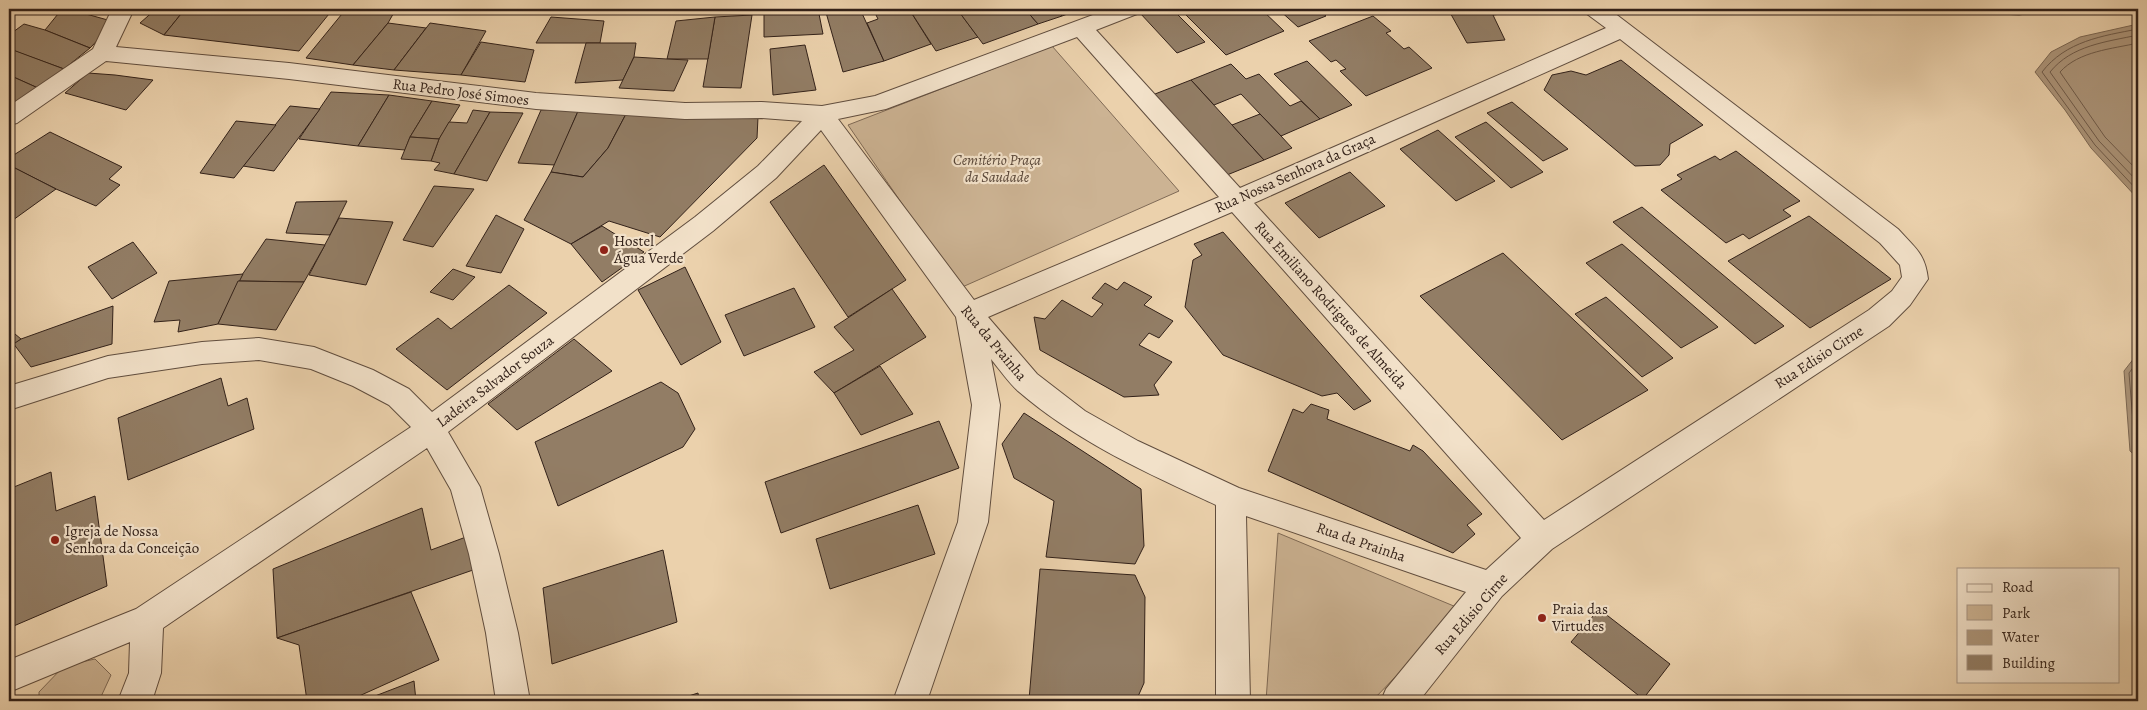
<svg xmlns="http://www.w3.org/2000/svg" width="2147" height="710" font-family="Alegreya,serif">
	<style>
		.green { fill: #ccb393; stroke: #7f6a56 }
		.water { fill: #ac957a; stroke: #7b6753 }
		.lines { fill: none; stroke-linecap: round; stroke-linejoin: round }
		.shore { stroke: #6f5b4a; stroke-width: 1 }
		.building { fill: #927d65; stroke: #322119 }
		.minor-casing { stroke: #604d3e; stroke-width: 2 }
		.minor { fill: #f2e1c9; fill-rule: evenodd }
		.poi-dot { fill: #8f2418; stroke: #f2e1c9; stroke-width: 2 }
		.labels { text-anchor: middle; dominant-baseline: central; stroke-width: 4.5; stroke-linejoin: round; paint-order: stroke }
		.street-label { font-size: 15px; fill: #322119; stroke: #f2e1c9 }
		.park-label { font-size: 15px; font-style: italic; fill: #584638; stroke: #f2e1c9 }
		.poi-label { font-size: 15px; fill: #322119; stroke: #f2e1c9; text-anchor: start }
	</style>
	<rect width="100%" height="100%" fill="#ebd1ac"/>
	<filter id="stains"><feTurbulence type="fractalNoise" baseFrequency=".004" numOctaves="4"/><feColorMatrix values="0 0 0 0 .2 0 0 0 0 .09 0 0 0 0 .02 0 0 0 .5 -.17"/></filter>
	<radialGradient id="worn" r=".72"><stop offset=".6" stop-color="#630" stop-opacity="0"/><stop offset="1" stop-color="#630" stop-opacity=".3"/></radialGradient>
	<g class="green">
		<path d="M1052 46 1179 191 960 288 848 125Z"/>
		<path d="M1278 533 1461 609 1372 701H1266Z"/>
		<path d="M95 659 111 675 99 701H39V692L64 666Z"/>
	</g>
	<g class="water">
		<path d="M1937 9H2061L2019 15 1965 12Z"/>
		<path d="M2138 24V199L2091 148 2065 110 2035 72 2051 52 2080 37Z"/>
		<path d="M2138 353V458L2130 451 2124 371Z"/>
	</g>
	<g class="lines">
		<g class="shore">
			<path d="M2138 29C2102 36 2066 41 2042 72L2095 145 2138 191"/>
			<path d="M2138 35C2106 42 2072 45 2050 72L2099 141 2138 182"/>
			<path d="M2138 43C2112 49 2079 51 2060 72L2105 137 2138 171"/>
			<path d="M2138 361 2129 373 2135 447 2138 451"/>
		</g>
	</g>
	<g class="building">
		<path d="M62 9H68L115 22 90 48 45 30Z"/>
		<path d="M156 9H185L164 35 140 23Z"/>
		<path d="M185 9H333L299 51 164 35Z"/>
		<path d="M346 9H396L388 23 353 65 306 58Z"/>
		<path d="M764 9H818L823 34 764 37Z"/>
		<path d="M825 9H860L884 61 843 72Z"/>
		<path d="M873 9H909L931 44 884 61 867 23 878 19Z"/>
		<path d="M919 9H957L978 37 936 51 911 12Z"/>
		<path d="M957 9H1025L1038 24 983 44Z"/>
		<path d="M1025 9H1056L1062 16 1038 24Z"/>
		<path d="M1056 9H1081L1062 16Z"/>
		<path d="M1152 9H1172L1205 42 1177 53 1140 13Z"/>
		<path d="M1180 9H1261L1284 31 1226 55Z"/>
		<path d="M1278 9H1318L1326 16 1298 27Z"/>
		<path d="M1448 9H1498L1501 14 1493 15 1505 40 1467 43Z"/>
		<path d="M752 15 741 88 703 87 715 17Z"/>
		<path d="M1373 16 1391 31 1386 33 1404 49 1409 47 1432 68 1366 96 1340 71 1346 69 1336 60 1331 62 1309 41Z"/>
		<path d="M551 17 604 21 600 43H536Z"/>
		<path d="M715 17 708 59H667L676 21Z"/>
		<path d="M388 23 426 28 394 70 353 65Z"/>
		<path d="M430 23 486 31 461 75 394 70Z"/>
		<path d="M24 24 45 30 90 48 64 69 9 49V35Z"/>
		<path d="M481 42 534 50 525 82 461 75Z"/>
		<path d="M586 43H636L634 57 623 80 575 83Z"/>
		<path d="M805 45 816 90 773 95 770 49Z"/>
		<path d="M13 50 64 69 38 88 9 75V54Z"/>
		<path d="M634 57 667 59 688 60 674 91 619 88Z"/>
		<path d="M1621 60 1703 125 1670 144 1669 155 1660 165 1635 166 1544 90 1552 75 1571 71 1586 75Z"/>
		<path d="M1307 61 1352 105 1320 119 1274 74Z"/>
		<path d="M1231 64 1246 79 1259 74 1290 106 1301 101 1320 119 1281 136 1241 94 1214 105 1191 80Z"/>
		<path d="M88 73 115 75 153 80 126 110 65 93Z"/>
		<path d="M9 75 38 88 9 108Z"/>
		<path d="M1191 80 1264 160 1227 175 1155 94Z"/>
		<path d="M331 92 389 95 358 146 299 139Z"/>
		<path d="M389 95 432 101 410 137 405 150 358 146Z"/>
		<path d="M432 101 460 105 439 139 410 137Z"/>
		<path d="M1512 102 1568 149 1543 161 1487 113Z"/>
		<path d="M290 106 320 109 274 171 243 166Z"/>
		<path d="M579 109 555 165 518 163 541 110Z"/>
		<path d="M579 109 626 114 608 148 583 177 551 172Z"/>
		<path d="M473 110 490 112 454 174 434 170 440 163 431 161 439 139 449 122 467 123Z"/>
		<path d="M490 112 523 113 487 181 454 174Z"/>
		<path d="M626 114 758 117 757 138 660 237 609 221 571 244 524 220 551 172 583 177 608 148Z"/>
		<path d="M1260 114 1281 136 1292 148 1264 160 1232 125Z"/>
		<path d="M236 121 276 125 234 178 200 173Z"/>
		<path d="M1486 122 1543 172 1511 188 1455 137Z"/>
		<path d="M1438 130 1495 181 1456 201 1400 149Z"/>
		<path d="M50 132 122 167 109 179 120 185 96 206 56 189 9 165V158Z"/>
		<path d="M410 137 439 139 431 161 401 159Z"/>
		<path d="M1736 151 1800 201 1783 210 1791 216 1749 239 1743 234 1726 243 1661 190 1682 179 1677 175 1715 156 1720 160Z"/>
		<path d="M9 165 56 189 13 220 9 218Z"/>
		<path d="M824 165 906 280 848 317 770 202Z"/>
		<path d="M1350 172 1385 206 1319 238 1285 203Z"/>
		<path d="M434 186 474 189 433 247 403 240Z"/>
		<path d="M347 201 330 235 286 233 296 202Z"/>
		<path d="M1642 207 1784 326 1755 344 1613 222Z"/>
		<path d="M496 215 524 229 501 273 466 266Z"/>
		<path d="M1809 216 1891 279 1810 328 1728 261Z"/>
		<path d="M339 218 393 222 366 285 309 275Z"/>
		<path d="M602 226 644 252 602 282 571 244Z"/>
		<path d="M1223 232 1371 401 1354 410 1337 393 1322 396 1223 355 1185 307 1193 260 1202 255 1194 244Z"/>
		<path d="M266 239 325 245 304 282 238 281Z"/>
		<path d="M133 242 157 273 112 299 88 267Z"/>
		<path d="M1622 244 1718 327 1681 348 1586 263Z"/>
		<path d="M1503 253 1648 390 1562 440 1420 296Z"/>
		<path d="M685 267 721 342 681 365 638 290Z"/>
		<path d="M453 269 475 277 453 300 430 292Z"/>
		<path d="M243 274 218 324 178 332 180 320 154 322 169 281Z"/>
		<path d="M238 281 304 282 276 330 218 324Z"/>
		<path d="M1124 282 1152 297 1144 305 1173 321 1159 338 1149 333 1139 345 1172 362 1154 385 1159 395 1124 397 1040 350 1034 317 1045 319 1062 300 1092 317 1103 304 1092 298 1105 283 1117 290Z"/>
		<path d="M509 285 547 313 447 390 396 349 438 318 451 329Z"/>
		<path d="M794 288 815 327 744 356 725 315Z"/>
		<path d="M892 289 926 337 834 393 814 372 854 350 834 327Z"/>
		<path d="M1606 297 1673 358 1642 377 1575 314Z"/>
		<path d="M113 306 112 344 31 367 13 343 21 339Z"/>
		<path d="M9 329 21 339 9 347Z"/>
		<path d="M574 339 612 371 517 430 488 404Z"/>
		<path d="M880 366 913 414 861 435 834 393Z"/>
		<path d="M221 378 228 406 247 398 254 429 128 480 118 418Z"/>
		<path d="M661 382 678 393 695 429 683 447 558 506 535 442Z"/>
		<path d="M1311 404 1329 410 1327 419 1410 451 1413 445 1423 451 1482 514 1467 525 1475 534 1453 553 1268 471 1293 409 1303 413Z"/>
		<path d="M1024 413 1141 489 1144 546 1135 564 1046 557 1054 501 1014 478 1002 444Z"/>
		<path d="M939 421 959 468 781 533 765 482Z"/>
		<path d="M51 472 56 511 95 496 107 586 9 628V489Z"/>
		<path d="M918 505 935 554 830 589 816 539Z"/>
		<path d="M422 508 431 550 466 537 473 570 277 638 273 569Z"/>
		<path d="M663 550 677 622 552 664 543 588Z"/>
		<path d="M1040 569 1135 575 1145 597 1144 683 1136 701 1029 700Z"/>
		<path d="M411 592 439 660 348 701H307L299 645 277 638Z"/>
		<path d="M1599 609 1670 664 1643 699 1571 642Z"/>
		<path d="M414 681 416 701H362Z"/>
		<path d="M698 693 699 701H673Z"/>
	</g>
	<g class="lines">
		<g class="minor-casing">
			<path id="minor" d="M112 9H134L116 47 289 63 536 93 685 103 762 102 822 106 875 96 1109 9H1140L1137 14 1096 30 1240 188 1606 28 1587 14 1584 9H1609L1898 229C1915 248 1925 253 1928 279L1910 305 1889 326 1552 549 1502 596 1419 701H1381L1386 689 1466 592 1246 516 1250 701H1216V505C1147 473 1077 442 1018 391 1008 382 1000 370 991 359L1000 405 988 522 927 701H893L958 522 972 405 956 317 821 130 776 178 713 231 448 432 480 487 499 554 518 633 530 701H496L486 633 469 554 451 490 427 448 163 628 161 673 152 701H118L129 673 130 642 9 692V660L136 609 411 427 389 405 353 386 311 369 259 360 202 364 108 378 9 410V386L108 356 202 342 259 338 314 347 373 370 409 389 432 412 695 217 758 166 802 121 762 118 685 119 536 109 289 79 106 61 17 123 9 125V106L93 49ZM1077 37 1219 197 974 300 838 119 886 109ZM1620 39 1880 243 1900 265 1902 277 1892 291 1869 310 1544 520 1254 203ZM1232 212 1521 538 1486 570 1239 488 1138 441 1085 411 1037 374 988 317Z"/>
		</g>
		<use href="#minor" class="minor"/>
	</g>
	<g class="poi-dot">
		<circle cx="604" cy="250" r="5"/>
		<circle cx="55" cy="540" r="5"/>
		<circle cx="1542" cy="618" r="5"/>
	</g>
	<g class="labels">
		<g class="street-label">
			<text transform="translate(461 92) rotate(7)">Rua Pedro José Simoes</text>
			<text transform="translate(1295 173) rotate(-24)">Rua Nossa Senhora da Graça</text>
			<text transform="translate(1331 305) rotate(48)">Rua Emiliano Rodrigues de Almeida</text>
			<text transform="translate(994 343) rotate(50)">Rua da Prainha</text>
			<text transform="translate(1819 357) rotate(-33)">Rua Edisio Cirne</text>
			<text transform="translate(495 381) rotate(-37)">Ladeira Salvador Souza</text>
			<text transform="translate(1361 542) rotate(19)">Rua da Prainha</text>
			<text transform="translate(1471 614) rotate(-49)">Rua Edisio Cirne</text>
		</g>
		<g class="park-label">
			<text x="997" y="160">Cemitério Praça<tspan x="997" dy="17">da Saudade</tspan></text>
		</g>
		<g class="poi-label">
			<text x="614" y="241">Hostel<tspan x="614" dy="17">Água Verde</tspan></text>
			<text x="65" y="531">Igreja de Nossa<tspan x="65" dy="17">Senhora da Conceição</tspan></text>
			<text x="1552" y="609">Praia das<tspan x="1552" dy="17">Virtudes</tspan></text>
		</g>
	</g>
	<rect width="2147" height="710" fill="none" stroke="#ebd1ac" stroke-width="30"/>
	<rect x="10" y="10" width="2127" height="690" fill="none" stroke="#322119" stroke-width="2.5"/>
	<rect x="15" y="15" width="2117" height="680" fill="none" stroke="#322119"/>
	<rect x="1957" y="568" width="162" height="115" fill="#f2e1c9" stroke="#a59483"/>
	<rect x="1967" y="584" width="25" height="8" fill="#f2e1c9" stroke="#a59483"/>
	<text x="2002" y="592" font-size="15" fill="#322119">Road</text>
	<rect x="1967" y="605" width="25" height="15" fill="#ccb393" stroke="#a59483"/>
	<text x="2002" y="618" font-size="15" fill="#322119">Park</text>
	<rect x="1967" y="630" width="25" height="15" fill="#ac957a" stroke="#a59483"/>
	<text x="2002" y="642" font-size="15" fill="#322119">Water</text>
	<rect x="1967" y="655" width="25" height="15" fill="#927d65" stroke="#a59483"/>
	<text x="2002" y="668" font-size="15" fill="#322119">Building</text>
	<rect width="100%" height="100%" filter="url(#stains)"/>
	<rect width="100%" height="100%" fill="url(#worn)"/>
</svg>
